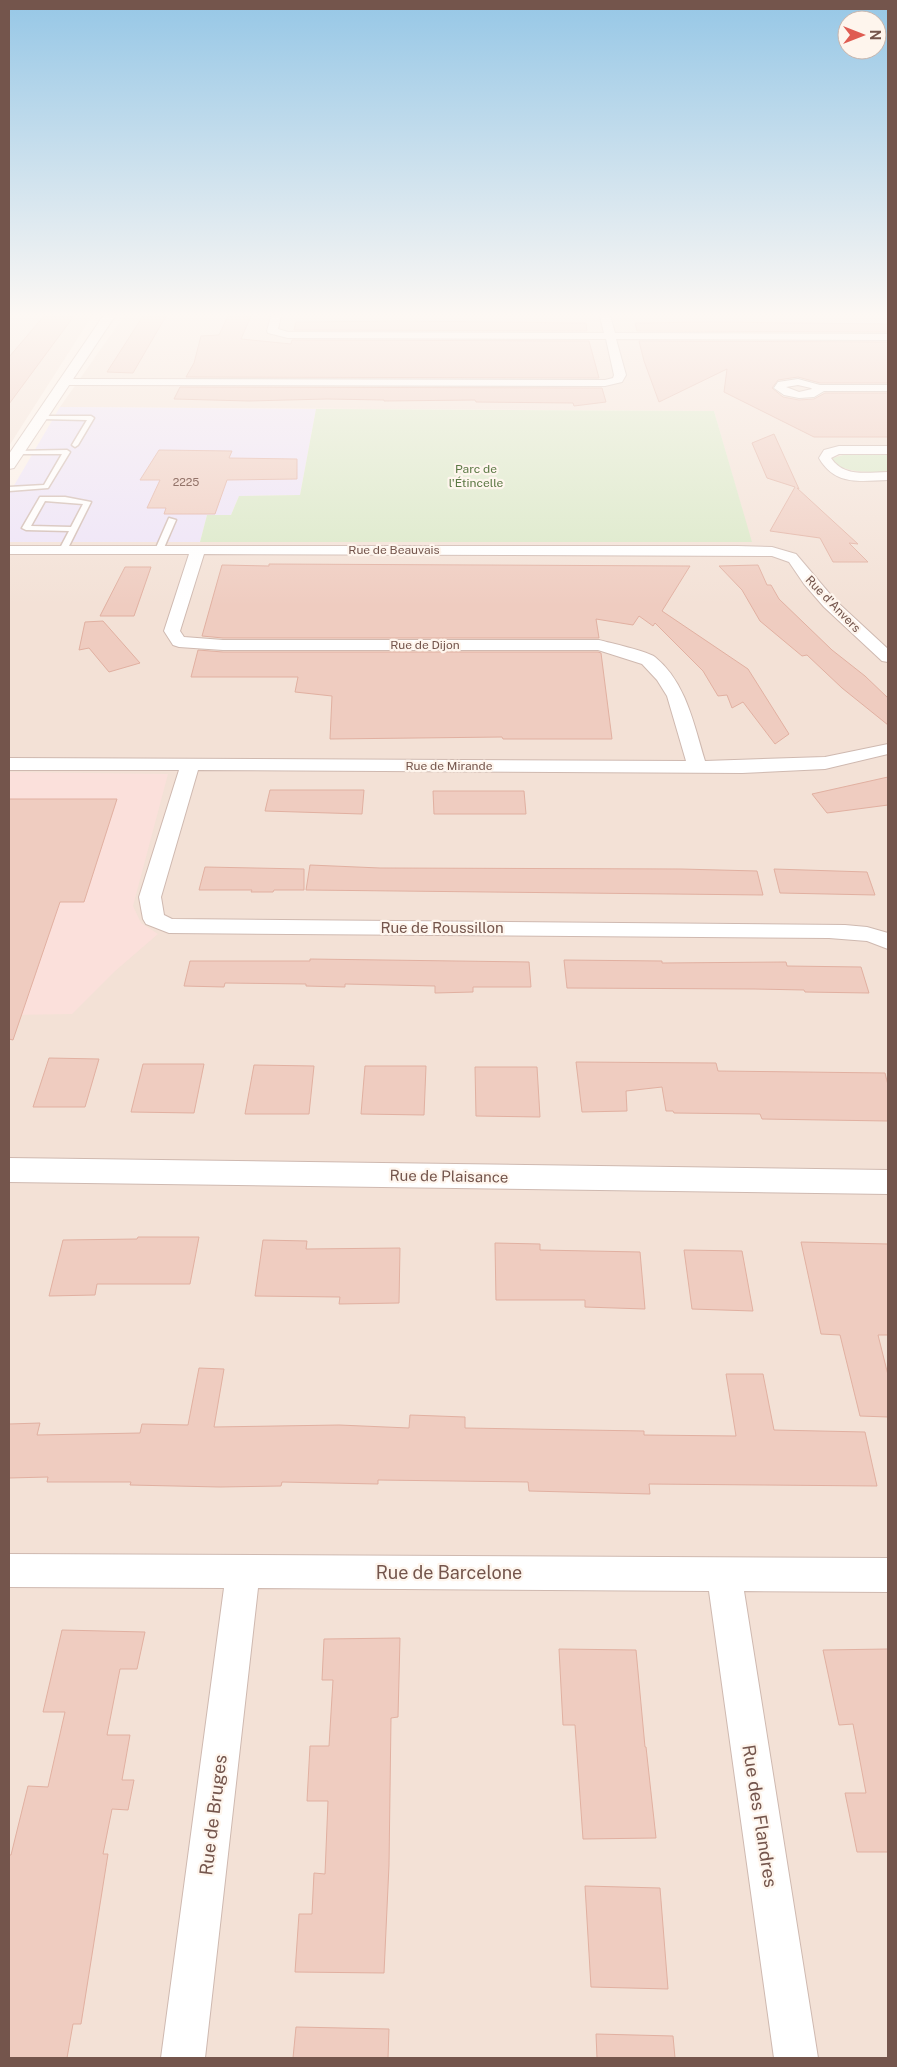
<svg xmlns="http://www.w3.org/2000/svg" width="897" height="2067" font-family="'Public Sans',sans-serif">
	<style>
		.residential { fill: #f3e1d6 }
		.commercial { fill: #fbe0db }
		.education { fill: #ede3f8 }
		.green { fill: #d9e8c6 }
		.building { fill: #efccc0; stroke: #e1b0a1 }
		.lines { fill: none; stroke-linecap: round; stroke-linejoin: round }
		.service-casing { stroke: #cfb9b0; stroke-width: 3 }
		.minor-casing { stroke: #cfb9b0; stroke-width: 2 }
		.tertiary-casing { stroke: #cfb9b0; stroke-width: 2 }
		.service { fill: #fff; fill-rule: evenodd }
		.minor { fill: #fff; fill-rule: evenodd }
		.tertiary { fill: #fff; fill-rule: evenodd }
		.labels { text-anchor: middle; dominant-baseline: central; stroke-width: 4.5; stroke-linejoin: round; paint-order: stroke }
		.far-number-label { font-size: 11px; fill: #937369 }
		.far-park-label { font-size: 12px; fill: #5c7945; stroke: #fef5ed }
		.far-street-label { font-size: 12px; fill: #74554c; stroke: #fef5ed }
		.street-label { font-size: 15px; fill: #74554c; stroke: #fef5ed }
		.near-street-label { font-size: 18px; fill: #74554c; stroke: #fef5ed }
	</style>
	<rect width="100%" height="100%" fill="#fbf0e7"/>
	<g class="residential">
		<path d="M9 316H92L9 446Z"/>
		<path d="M124 316H888V2058H9V542L751 541 714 411 60 407Z"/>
	</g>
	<path class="commercial" d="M9 772 168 774 133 906 141 923 158 934 114 972 72 1014 9 1015Z"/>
	<path class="education" d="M60 407 316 409 300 495 239 496 231 515H207L200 542H9V494Z"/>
	<g class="green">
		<path d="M316 409 714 411 752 542H200L207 515H231L239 496 300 495Z"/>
		<path d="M847 454H888V472C869 472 851 473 833 464V458Z"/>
	</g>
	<g class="building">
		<path d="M44 316H74L9 404V357Z"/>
		<path d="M143 316H166L133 373 107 372Z"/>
		<path d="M228 316H251L241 339 291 344 292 340 589 341 599 378 186 377 194 363 201 336 219 335Z"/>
		<path d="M400 321 586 323 587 331 294 330 296 322Z"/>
		<path d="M710 322 888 324V332L637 331 635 323Z"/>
		<path d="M639 341 888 342V383H820L798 377 778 380 772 388 783 397 799 400 814 399 825 393H888V437H814L724 392 727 369 659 402 644 361Z"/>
		<path d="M180 387 602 388 606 402 574 406 573 403 476 402 475 400 384 401V400L327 399 249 401 174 399Z"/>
		<path d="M774 434 799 489 797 488 858 544 849 543 868 562H833L820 538 770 531 795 487 767 478 752 443Z"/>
		<path d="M159 450 232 451 229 458 297 459V479L227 480 215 514H164L166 508H147L160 480H140Z"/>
		<path d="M269 564 690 566 662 611 748 669 789 734 775 744 743 702 732 708 727 695 718 696 703 671 655 623 653 626 639 616 633 625 596 619 599 638H223L202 636 222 565 269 566Z"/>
		<path d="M758 565 767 585H771L779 599 832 650 865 676 888 698V725L842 688 807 655 802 656 760 621 742 590 719 566Z"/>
		<path d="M125 567H151L134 616H100Z"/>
		<path d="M103 621 140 663 109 672 89 648 79 650 85 622Z"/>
		<path d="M198 650 223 652H598L601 653 612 739H503L502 737 330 739 332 696 295 692 298 677H191Z"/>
		<path d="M888 777V805L827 813 812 794Z"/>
		<path d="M270 790H364L362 814 265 811Z"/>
		<path d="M433 791H524L526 814H434Z"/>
		<path d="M9 799H117L84 902H60L13 1040 9 1039Z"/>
		<path d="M310 865 380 868 681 869 757 871 763 895 306 890Z"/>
		<path d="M205 867 304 869V890H274L273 892H251L252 890H199Z"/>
		<path d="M774 869 867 872 875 895 780 893Z"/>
		<path d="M310 959 529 962 531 987H473V992L435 993V986L345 984V987L306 986V984L225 983 224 987 184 986 190 961H310Z"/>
		<path d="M564 960 662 961V963L786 962 787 966 861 967 869 993 805 992 804 990 755 989 567 988Z"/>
		<path d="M49 1058 99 1059 85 1107H33Z"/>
		<path d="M576 1062 716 1063 718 1071 885 1073 888 1085V1121L762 1119 760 1114 674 1113 673 1111H666L662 1087 626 1091 627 1111 582 1112Z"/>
		<path d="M143 1064H204L194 1113 131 1112Z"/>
		<path d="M254 1065 314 1066 309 1114H245Z"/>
		<path d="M365 1066H426L424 1115 361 1114Z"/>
		<path d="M475 1067H537L540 1117 476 1116Z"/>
		<path d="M138 1237H199L190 1284H97L95 1295 49 1296 63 1240 137 1239Z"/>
		<path d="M263 1240 307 1241 306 1249 400 1248 399 1303 339 1304 340 1297 255 1296Z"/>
		<path d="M801 1242 888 1244V1335H878L888 1375V1417L860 1416 840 1335 821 1334Z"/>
		<path d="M495 1243 540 1244V1250L640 1252 645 1309 585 1307V1300H496Z"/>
		<path d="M684 1250 742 1251 753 1311 692 1309Z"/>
		<path d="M199 1368 224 1369 214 1427 339 1425 409 1428 410 1415 465 1417V1428L644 1431V1435L736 1436 726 1374H763L774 1430 865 1432 877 1486 649 1484 650 1494 529 1491 528 1482 378 1480V1484L282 1482 281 1486 220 1487 130 1485 131 1482H47L48 1477 9 1478V1424L40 1423 37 1435 140 1433 142 1424 188 1425Z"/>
		<path d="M62 1630 145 1632 137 1669H120L107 1735H130L122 1780H134L128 1810 112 1809 103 1854H108L81 2024H73L67 2058H9V1855H11L28 1786 48 1787 65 1712H43Z"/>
		<path d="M400 1638 398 1717 391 1718 389 1865 384 1973 295 1972 299 1914H312L314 1873 325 1874 328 1801H307L310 1746H329L333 1680H322L324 1639Z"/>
		<path d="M559 1649 636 1650 645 1747H646L656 1838 583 1839 575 1725H563Z"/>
		<path d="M888 1649V1852H857L845 1793H866L853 1724 839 1725 823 1650Z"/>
		<path d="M585 1886 660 1888 668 1989 591 1987Z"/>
		<path d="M296 2027 389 2029 388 2058H293Z"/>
		<path d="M596 2034 673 2036 675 2058H597Z"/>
	</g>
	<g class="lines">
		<g class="service-casing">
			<g id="service">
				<path d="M39 416H91L94 418 78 445 75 447 72 445 87 420 41 419 39 418Z"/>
				<path d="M67 450 70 452 48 488 9 491V487L44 485 62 454H17L15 453V451Z"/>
				<path d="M40 497H65L91 502 66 552 59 550 69 531 26 530 22 528ZM45 501 83 504 71 527 31 526Z"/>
				<path d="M169 518 176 520 163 550 156 552 155 550Z"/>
			</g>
		</g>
		<g class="minor-casing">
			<g id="minor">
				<path d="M271 316H281L278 329 288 332 604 333 600 316H610L615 333 888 334V340L616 339 626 375 622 382 605 386 64 385 58 382 64 379 605 380 613 378 614 375 606 339 288 338 268 333 267 331Z"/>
				<path d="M798 379 820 385H888V391H824L814 397 799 398 784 395 774 388 778 382ZM798 385 811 388 812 389 799 392 786 387Z"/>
				<path d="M839 446H888V454H839L831 458C844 478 868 472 888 472V480C860 481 835 486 819 458L824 450Z"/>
				<path d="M9 546H737L772 547 796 554 835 600 888 649V662L882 661 824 607 804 584 789 562 772 556 204 554 180 631 184 637 223 640H599C610 643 647 651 655 657 686 682 694 725 705 761L825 757 888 744V754L825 769 742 773 198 770 161 897 164 915 172 919 845 925 867 927 888 933V949L867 941 829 938 169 933 146 924 143 919 139 897 179 770H9V758L686 761 667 696 657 680 642 664 598 650H223L179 647 173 645 164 631 189 554H9Z"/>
				<path d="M9 1554 888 1558V1592L744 1591 818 2058H774L709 1591 258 1588 205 2058H161L224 1588 9 1587Z"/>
			</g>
		</g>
		<g class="tertiary-casing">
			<g id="tertiary">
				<path d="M103 316H115L14 468 9 469V454Z"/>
				<path d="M9 1158 888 1170V1194L9 1182Z"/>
			</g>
		</g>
		<use href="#service" class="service"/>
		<use href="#minor" class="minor"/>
		<use href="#tertiary" class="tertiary"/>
	</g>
	<linearGradient id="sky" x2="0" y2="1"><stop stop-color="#96c7e6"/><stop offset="0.52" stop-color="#fdf8f4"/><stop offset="1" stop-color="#fdf8f4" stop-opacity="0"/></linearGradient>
	<rect width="897" height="606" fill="url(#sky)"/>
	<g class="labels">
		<g class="far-number-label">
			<text x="186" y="482">2225</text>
		</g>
		<g class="far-park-label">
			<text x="476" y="469">Parc de<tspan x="476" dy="14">l'Étincelle</tspan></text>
		</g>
		<g class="far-street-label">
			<text x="394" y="550">Rue de Beauvais</text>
			<text transform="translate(833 604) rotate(46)">Rue d'Anvers</text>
			<text x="425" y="645">Rue de Dijon</text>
			<text x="449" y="766">Rue de Mirande</text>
		</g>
		<g class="street-label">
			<text x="442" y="927">Rue de Roussillon</text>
			<text transform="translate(449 1176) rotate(1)">Rue de Plaisance</text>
		</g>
		<g class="near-street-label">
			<text x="449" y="1572">Rue de Barcelone</text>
			<text transform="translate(213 1815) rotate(-83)">Rue de Bruges</text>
			<text transform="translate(760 1816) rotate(81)">Rue des Flandres</text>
		</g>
	</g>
	<rect width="897" height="2067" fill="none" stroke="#74554c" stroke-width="20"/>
	<g transform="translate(862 35) rotate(90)"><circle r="24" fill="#fef5ed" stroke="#c7b5ad"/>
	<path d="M0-4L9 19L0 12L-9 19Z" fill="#df5c52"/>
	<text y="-8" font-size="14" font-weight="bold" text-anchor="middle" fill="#74554c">N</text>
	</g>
</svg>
